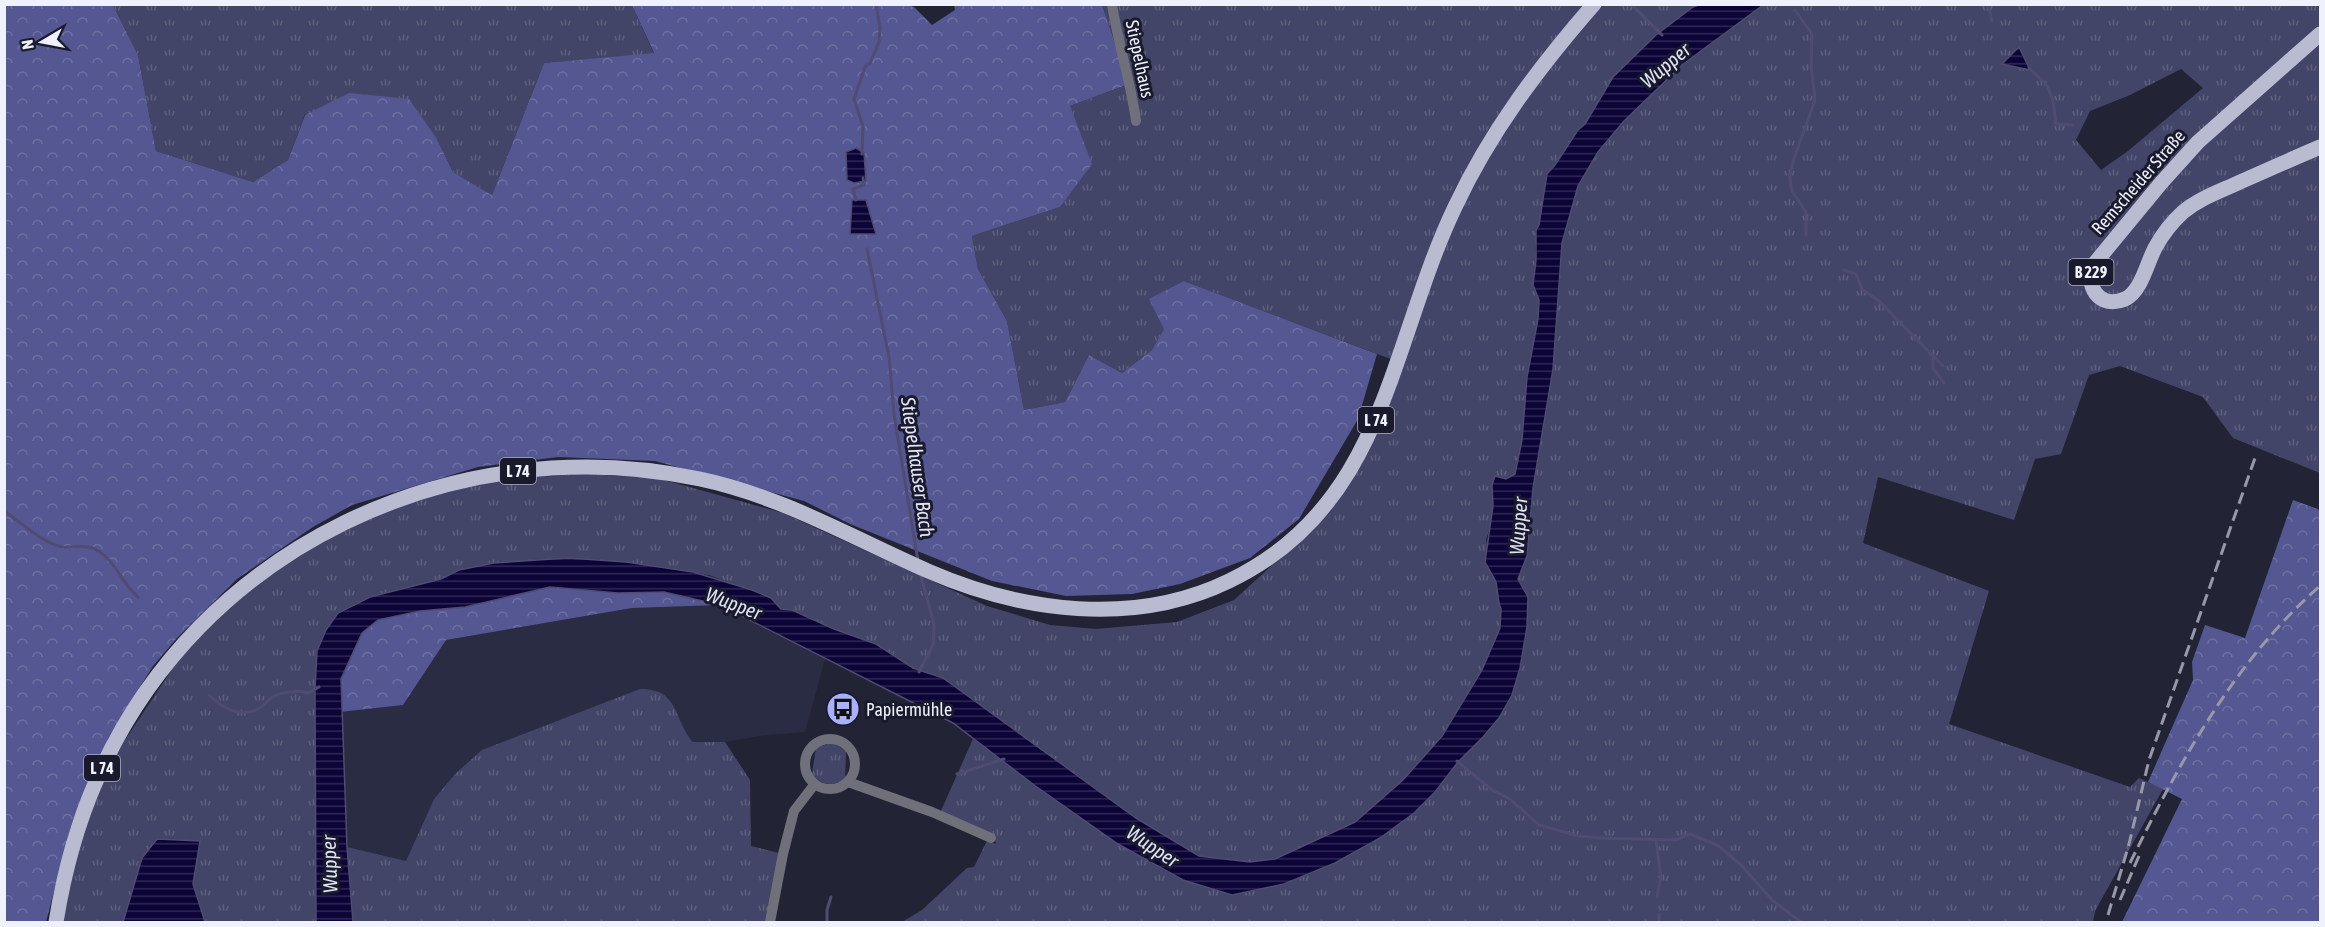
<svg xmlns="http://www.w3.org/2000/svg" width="2325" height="927" font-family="'Asap Condensed',sans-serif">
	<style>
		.built { fill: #2a2c43 }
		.grass { fill: url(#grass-tufts); fill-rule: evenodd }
		.forest { fill: url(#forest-crowns) }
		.water { fill: url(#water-rules); stroke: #504b72; stroke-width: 1.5 }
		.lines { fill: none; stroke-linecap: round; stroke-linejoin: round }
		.stream { stroke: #504b72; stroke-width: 3 }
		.minor { stroke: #6f707a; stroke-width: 10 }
		.primary { stroke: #b9bcd0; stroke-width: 15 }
		.rail { stroke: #9799a8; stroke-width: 3; stroke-dasharray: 12 6; stroke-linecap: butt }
		.labels { text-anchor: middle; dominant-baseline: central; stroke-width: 6; stroke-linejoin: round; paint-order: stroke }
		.shield { fill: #191a2b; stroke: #afb0be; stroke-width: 1.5 }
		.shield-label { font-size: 16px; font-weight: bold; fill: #eff1fd }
		.street-label { font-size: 18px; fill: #eff1fd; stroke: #191a2b }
		.poi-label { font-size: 18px; fill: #eff1fd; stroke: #191a2b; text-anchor: start }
		.water-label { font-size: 20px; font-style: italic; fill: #e1e3f5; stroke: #191a2b }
	</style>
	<defs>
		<pattern id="grass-tufts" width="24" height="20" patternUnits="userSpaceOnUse" patternTransform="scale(1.5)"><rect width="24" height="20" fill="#424567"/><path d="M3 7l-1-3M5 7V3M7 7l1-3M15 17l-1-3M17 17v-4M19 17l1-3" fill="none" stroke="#5e607e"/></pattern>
		<pattern id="forest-crowns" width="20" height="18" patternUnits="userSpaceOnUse" patternTransform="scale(1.5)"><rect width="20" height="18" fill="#545791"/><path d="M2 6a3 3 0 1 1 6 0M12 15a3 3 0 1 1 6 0" fill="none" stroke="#6d70a1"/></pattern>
		<pattern id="water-rules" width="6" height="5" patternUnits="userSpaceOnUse" patternTransform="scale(1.5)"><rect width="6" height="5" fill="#0c0437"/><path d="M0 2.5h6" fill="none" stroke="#302955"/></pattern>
	</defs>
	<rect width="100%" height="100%" fill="#222435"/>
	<path class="built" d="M720 605 825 659 805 732 766 735 725 742H693L684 730 668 696 482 750 456 773 434 799 406 862 347 847 340 712 403 705 446 640 632 608Z"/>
	<g class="grass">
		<path d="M113 5H632L654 54 544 63 492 195 453 172 437 139 305 114 288 160 253 182 156 151 138 55Z"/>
		<path d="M1102 5H1701L1682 15 1656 35 1613 77 1585 124 1578 130 1555 165 1547 174 1535 249 1536 260 1533 285 1539 300 1538 319 1527 377 1522 440 1516 474 1506 479 1496 477 1490 528 1486 539 1491 572 1496 582 1499 603 1501 609 1500 628 1482 670 1442 736 1403 780 1355 822 1275 859 1250 862 1199 856 1136 818 943 678 913 668 876 644 834 629 792 610 781 609 771 598 709 575 602 560 568 558 494 563 459 570 441 579 370 597 315 689 316 922H63L67 899 83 831 115 755 177 662 221 615 267 577 334 535 395 506 449 490 509 479 581 474 657 478 783 513 987 606 1050 625 1096 629 1177 622 1234 600 1331 511 1355 474 1404 364 1184 281 1164 330 1152 350 1122 373 1089 355 1065 402 1024 410 1007 321 978 269 972 236 1060 207 1070 106 1129 84Z"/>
		<path d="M1763 5H2320V473L2233 438 2203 397 2120 366 2089 375 2061 454 2035 459 2014 520 1878 477 1863 543 1989 591 1949 724 2130 787 2139 778 2163 789 2095 911 2093 922H902L922 910 967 868 974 867 987 841 996 844 994 836 940 813 973 739 1118 844 1160 868 1183 880 1232 895 1250 892 1313 873 1380 838 1424 804 1458 762 1483 737 1499 718 1528 597 1518 579 1527 556 1533 488 1553 369 1562 243 1578 186 1598 152 1624 121 1682 65ZM2181 69 2203 88 2128 151 2101 170 2076 140 2090 111 2130 95Z"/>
		<path d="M640 689C680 689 672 717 693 742H725L750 780 751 846 783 854 770 922H353L347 847 406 861 434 799 456 773 482 750Z"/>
		<path d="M828 744H835L846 751 845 780C832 786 822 786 812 774L816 748Z"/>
	</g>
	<g class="forest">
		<path d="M5 5H113L138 55 156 151 253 182 288 160 305 115 349 93 409 99 437 139 453 172 492 195 544 63 654 53 632 5H907L914 7 932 25 955 10 954 5H1102L1129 84 1070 106 1092 164 1060 207 972 236 978 269 1007 321 1024 410 1065 402 1089 355 1122 373 1152 350 1164 329 1149 299 1184 281 1377 354 1358 419 1299 519 1250 558 1180 584 1132 594 1066 596 992 581 850 524 804 501 655 461 558 457 478 467 352 505 313 527 237 579 177 638 153 666 109 737 71 826 46 922H5Z"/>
		<path d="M2293 500 2318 509 2320 513V922H2122L2182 799 2148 782 2193 680 2192 662 2205 625 2245 638Z"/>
		<path d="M550 587 618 593 664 592 720 605 632 608 446 640 403 705 340 712 341 679 362 633 378 620 420 611 465 607Z"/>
	</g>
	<g class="water">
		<path d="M1701 4 1763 5 1682 65 1624 121 1598 152 1578 186 1562 243 1553 369 1533 488 1527 556 1518 579 1528 597 1527 627 1520 668 1512 695 1499 718 1483 737 1458 762 1435 792 1414 813 1380 838 1335 863 1284 884 1232 895 1183 880 1118 844 1034 785 953 723 720 605 664 592 618 593 550 587 465 607 420 611 378 620 362 633 341 679 347 847 353 922H316L315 689 317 651 326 630 338 613 370 597 441 579 459 570 494 563 568 558 626 562 693 572 752 590 771 598 781 609 792 610 834 629 876 644 913 668 943 678 1136 818 1199 856 1250 862 1275 859 1355 822 1403 780 1442 736 1482 670 1500 628 1501 609 1499 603 1496 582 1485 562 1493 506 1492 485 1495 476 1506 479 1515 474 1522 440 1527 377 1538 319 1539 300 1533 285 1536 260V230L1539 225 1547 174 1555 165 1578 130 1585 124 1613 77 1656 35 1693 7Z"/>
		<path d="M2019 47 2030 70 2002 64Z"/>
		<path d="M856 148 864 153 866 181 854 183 847 180 846 152Z"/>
		<path d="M852 200H866L876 234H850Z"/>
		<path d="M157 839 200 841 193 884 205 922H123L142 858Z"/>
	</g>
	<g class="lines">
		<g class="stream">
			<path d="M1631 4 1662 35"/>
			<path d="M1988 4 1992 21"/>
			<path d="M1795 10 1812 34 1811 67 1815 100 1793 161 1790 178 1792 191 1806 212V235"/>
			<path d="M2029 68 2046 84 2053 100 2056 124 2073 125"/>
			<path d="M862 154 863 127 854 99 865 67 870 63 879 42 880 27 876 4"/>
			<path d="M856 200 853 189 864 185 863 178"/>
			<path d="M867 249 889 357 894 414 918 561"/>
			<path d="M1844 270 1856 274 1862 289 1879 301 1943 366"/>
			<path d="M1933 356V368L1944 383"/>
			<path d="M4 511C21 522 43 544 63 547 74 548 85 544 95 549 116 560 121 583 138 597"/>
			<path d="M919 672 933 645 934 624 920 573"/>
			<path d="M209 695C222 708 242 719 260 708 265 705 267 701 271 698 280 692 298 690 308 693L319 687"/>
			<path d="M1457 761 1492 790 1510 799 1539 825 1578 836 1601 838 1676 840 1690 834 1719 846 1742 866 1772 900 1801 922"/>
			<path d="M957 774 1004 759"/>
			<path d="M1656 840 1661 877 1657 897"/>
			<path d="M1659 914V922"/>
			<path d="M827 922V910L831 897"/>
		</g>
		<g class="minor">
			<path d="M1112 4C1118 44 1131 82 1136 121"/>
			<circle cx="830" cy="764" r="25"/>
			<path d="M848 782 932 812 991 838"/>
			<path d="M770 922 783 854 794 811 814 785"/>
		</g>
		<g class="primary">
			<path d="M2320 34 2198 142 2161 183 2095 263C2083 285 2099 310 2125 299 2141 292 2147 263 2155 248 2162 235 2172 222 2183 212 2200 198 2221 191 2240 182 2267 170 2294 158 2320 147"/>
			<path d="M56 922C64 873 77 824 97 779 198 547 456 427 700 479 781 496 853 538 928 571 1022 612 1134 627 1229 581 1386 506 1389 345 1455 207 1490 132 1539 67 1594 4"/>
		</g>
		<g class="rail">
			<path d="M2130 863C2179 763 2235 660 2320 586"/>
			<path d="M2120 900 2139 856"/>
			<path d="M2108 915 2129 844 2149 760 2255 458"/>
		</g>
	</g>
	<defs>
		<g id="bus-disc" transform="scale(1.725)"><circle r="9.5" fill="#a9b0fc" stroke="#191a2b"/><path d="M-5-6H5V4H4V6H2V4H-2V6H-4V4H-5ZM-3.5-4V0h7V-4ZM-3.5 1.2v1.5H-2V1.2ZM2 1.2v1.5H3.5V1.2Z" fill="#111"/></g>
	</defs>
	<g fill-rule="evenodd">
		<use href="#bus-disc" x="843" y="709"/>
	</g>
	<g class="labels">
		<g class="shield">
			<rect x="2068.5" y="259" width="45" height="26" rx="4.5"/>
			<rect x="1358" y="407" width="36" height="26" rx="4.5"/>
			<rect x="500" y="458" width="36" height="26" rx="4.5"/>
			<rect x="84" y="755" width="36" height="26" rx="4.5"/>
		</g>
		<g class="shield-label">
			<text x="2091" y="272">B 229</text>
			<text x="1376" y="420">L 74</text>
			<text x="518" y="471">L 74</text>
			<text x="102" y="768">L 74</text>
		</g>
		<g class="street-label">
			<text transform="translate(1140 59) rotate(78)">Stiepelhaus</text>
			<text transform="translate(2138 182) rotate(-49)">Remscheider Straße</text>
		</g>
		<g class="poi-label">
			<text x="866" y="709">Papiermühle</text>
		</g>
		<g class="water-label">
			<text transform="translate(1665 65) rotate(-40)">Wupper</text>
			<text transform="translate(918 467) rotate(82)">Stiepelhauser Bach</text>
			<text transform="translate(1518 526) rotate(-86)">Wupper</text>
			<text transform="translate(734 603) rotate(21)">Wupper</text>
			<text transform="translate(1153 846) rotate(34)">Wupper</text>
			<text transform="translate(329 864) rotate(-92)">Wupper</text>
		</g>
	</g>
	<rect width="2325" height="927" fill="none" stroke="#eff1fd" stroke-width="12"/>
	<g transform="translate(42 42) rotate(260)" stroke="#191a2b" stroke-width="4.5" paint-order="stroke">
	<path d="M0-4.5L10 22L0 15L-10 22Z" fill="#eff1fd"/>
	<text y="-9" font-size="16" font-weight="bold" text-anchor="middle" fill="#eff1fd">N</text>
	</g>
</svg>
